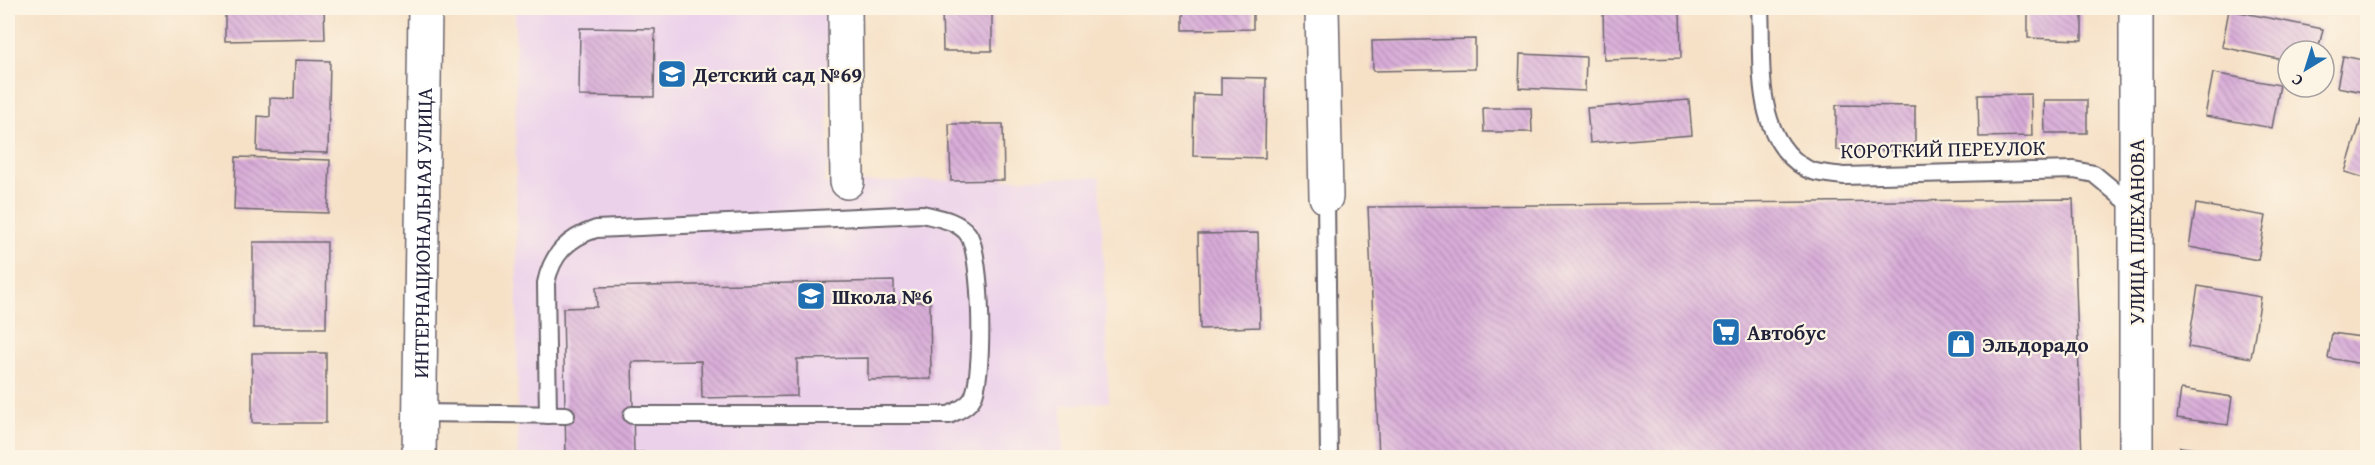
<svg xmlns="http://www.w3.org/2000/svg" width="2375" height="465" font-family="'Gentium Book Plus',serif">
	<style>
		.built { fill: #ecd1eb }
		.building { fill: url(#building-back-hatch) }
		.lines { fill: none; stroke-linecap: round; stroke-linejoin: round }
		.service-casing { stroke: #6c656c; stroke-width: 20 }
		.minor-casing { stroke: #6c656c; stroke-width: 36 }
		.primary-casing { stroke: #6c656c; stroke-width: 36 }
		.service { stroke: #fff; stroke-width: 16 }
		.minor { stroke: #fff; stroke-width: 33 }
		.primary { stroke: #fff; stroke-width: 33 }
		.labels { text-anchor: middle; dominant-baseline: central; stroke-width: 4.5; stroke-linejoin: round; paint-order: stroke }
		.poi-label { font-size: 21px; font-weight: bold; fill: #22223b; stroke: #fcf5e5; text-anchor: start }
		.street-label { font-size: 21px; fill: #22223b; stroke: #fcf5e5 }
	</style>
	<defs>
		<pattern id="building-back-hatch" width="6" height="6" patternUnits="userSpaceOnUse" patternTransform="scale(1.5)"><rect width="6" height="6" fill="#d9add9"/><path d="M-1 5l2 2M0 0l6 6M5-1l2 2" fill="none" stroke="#b08cb1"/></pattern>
	</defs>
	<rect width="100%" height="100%" fill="#fcf5e5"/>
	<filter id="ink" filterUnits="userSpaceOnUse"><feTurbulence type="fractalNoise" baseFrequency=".0167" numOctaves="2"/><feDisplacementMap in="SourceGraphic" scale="12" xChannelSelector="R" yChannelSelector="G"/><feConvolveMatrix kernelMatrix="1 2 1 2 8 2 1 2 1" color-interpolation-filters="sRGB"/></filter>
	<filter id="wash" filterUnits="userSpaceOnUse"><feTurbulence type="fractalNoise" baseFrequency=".008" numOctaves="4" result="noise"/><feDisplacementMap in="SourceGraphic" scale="24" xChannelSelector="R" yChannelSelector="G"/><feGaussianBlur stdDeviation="1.35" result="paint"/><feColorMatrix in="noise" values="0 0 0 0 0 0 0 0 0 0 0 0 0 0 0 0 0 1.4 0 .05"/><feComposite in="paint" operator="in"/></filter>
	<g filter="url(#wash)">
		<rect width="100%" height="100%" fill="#f6e1c7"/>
		<path class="built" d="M515 8H826L829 162 823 183 1100 177 1109 402 1062 405 1063 457H518Z"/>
		<g id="blocks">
			<g class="building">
				<path d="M225 8H324L325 39 225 41Z"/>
				<path d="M942 8H992V51H943Z"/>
				<path d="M1183 8H1253V29L1183 30Z"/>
				<path d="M1603 8H1680L1681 58 1604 60Z"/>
				<path d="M2028 8H2082V40L2028 38Z"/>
				<path d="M2229 10 2323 29 2318 51H2288V61L2222 47Z"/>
				<path d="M580 28 655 29 654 97 579 96Z"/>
				<path d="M1475 39V69L1373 71 1372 41Z"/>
				<path d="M1520 54 1586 57 1585 91 1519 88Z"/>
				<path d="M2343 56 2368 61V93L2337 87Z"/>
				<path d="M295 60 330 61 328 153 257 151 258 116 270 117V98L294 99Z"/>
				<path d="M2213 73 2280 85 2272 128 2205 116Z"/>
				<path d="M1221 77 1266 78 1265 158 1193 156 1194 94 1221 95Z"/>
				<path d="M2031 94 2032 136 1979 137 1978 95Z"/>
				<path d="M1689 100 1692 135 1590 143 1587 108Z"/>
				<path d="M2044 100H2087V133H2045Z"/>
				<path d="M1836 105 1915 106V151L1836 150Z"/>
				<path d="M1483 108H1531L1532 132H1484Z"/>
				<path d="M2361 120 2368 122V179L2345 172Z"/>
				<path d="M949 124H1003L1004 180 951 181Z"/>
				<path d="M236 157 330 160 328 213 234 210Z"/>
				<path d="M2073 199 2082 458H1379L1368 207Z"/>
				<path d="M2196 204 2266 216 2258 260 2189 247Z"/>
				<path d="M1258 233 1260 327 1200 329 1198 234Z"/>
				<path d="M253 242H327L326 328H253Z"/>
				<path d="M894 281V302H930L931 379 868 380V358L797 359V396L702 398 701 361 632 362 634 453 643 452V458H566L563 308 597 307 596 287Z"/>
				<path d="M2198 286 2261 297 2251 358 2188 347Z"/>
				<path d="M2332 333 2368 338V365L2328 358Z"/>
				<rect x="252" y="353" width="74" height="70"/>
				<path d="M2181 389 2232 397 2228 425 2177 418Z"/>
				<path d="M2180 447 2242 455V458H2179Z"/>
			</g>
		</g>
	</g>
	<g filter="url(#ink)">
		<use href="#blocks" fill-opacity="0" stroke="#6c656c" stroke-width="1.5"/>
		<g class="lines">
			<g class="service-casing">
				<g id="service">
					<path d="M1760 8C1763 61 1752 138 1807 169 1816 174 1832 174 1843 176L2074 170 2094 174 2135 208"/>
					<path d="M1326 197 1329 458"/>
					<path d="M420 413 566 415"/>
					<path d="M548 415 546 283C552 254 568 238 596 229L922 214C938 218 957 220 968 234 982 253 985 378 972 399 967 407 957 411 949 415H632"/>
				</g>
			</g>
			<g class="minor-casing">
				<g id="minor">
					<path d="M845 8 847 182"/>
					<path d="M1322 8 1326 197"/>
					<path d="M2136 8V458"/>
				</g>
			</g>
			<g class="primary-casing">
				<g id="primary">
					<path id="s1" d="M419 458 425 8"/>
				</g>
			</g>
			<use href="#service" class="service"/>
			<use href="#minor" class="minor"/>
			<use href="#primary" class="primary"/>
		</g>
	</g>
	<defs>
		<g id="school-square" transform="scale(1.5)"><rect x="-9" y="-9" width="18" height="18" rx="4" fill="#1f6fb2" stroke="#fcf5e5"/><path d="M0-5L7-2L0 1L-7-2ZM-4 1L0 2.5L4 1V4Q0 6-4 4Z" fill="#fff"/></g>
		<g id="supermarket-square" transform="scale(1.5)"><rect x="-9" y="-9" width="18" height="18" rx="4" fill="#1f6fb2" stroke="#fcf5e5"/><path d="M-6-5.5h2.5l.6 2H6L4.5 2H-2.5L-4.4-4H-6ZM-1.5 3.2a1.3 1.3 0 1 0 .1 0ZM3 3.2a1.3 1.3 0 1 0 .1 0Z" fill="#fff"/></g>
		<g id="shop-square" transform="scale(1.5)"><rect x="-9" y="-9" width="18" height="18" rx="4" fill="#1f6fb2" stroke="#fcf5e5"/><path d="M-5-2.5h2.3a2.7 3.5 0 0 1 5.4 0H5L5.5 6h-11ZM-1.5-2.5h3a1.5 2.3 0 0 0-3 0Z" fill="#fff"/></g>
	</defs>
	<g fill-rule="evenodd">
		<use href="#school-square" x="672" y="74"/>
		<use href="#school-square" x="811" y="296"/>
		<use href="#supermarket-square" x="1726" y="332"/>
		<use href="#shop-square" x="1961" y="344"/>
	</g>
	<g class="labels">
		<g class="poi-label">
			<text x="693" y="74">Детский сад №69</text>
			<text x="832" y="296">Школа №6</text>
			<text x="1747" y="332">Автобус</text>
			<text x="1982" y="344">Эльдорадо</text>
		</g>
		<g class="street-label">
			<text transform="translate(1943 149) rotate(-1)">КОРОТКИЙ ПЕРЕУЛОК</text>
			<text stroke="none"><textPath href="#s1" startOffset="225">ИНТЕРНАЦИОНАЛЬНАЯ УЛИЦА</textPath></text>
			<text transform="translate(2136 232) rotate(-90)">УЛИЦА ПЛЕХАНОВА</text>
		</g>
	</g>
	<rect width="2375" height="465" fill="none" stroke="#fcf5e5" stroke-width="30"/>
	<g transform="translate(2306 69) rotate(218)"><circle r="28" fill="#fcf5e5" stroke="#a5a1a1" stroke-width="1.5"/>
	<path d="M0-4.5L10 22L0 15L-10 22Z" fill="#1f6fb2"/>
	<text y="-9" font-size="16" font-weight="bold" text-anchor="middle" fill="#22223b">С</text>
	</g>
</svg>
